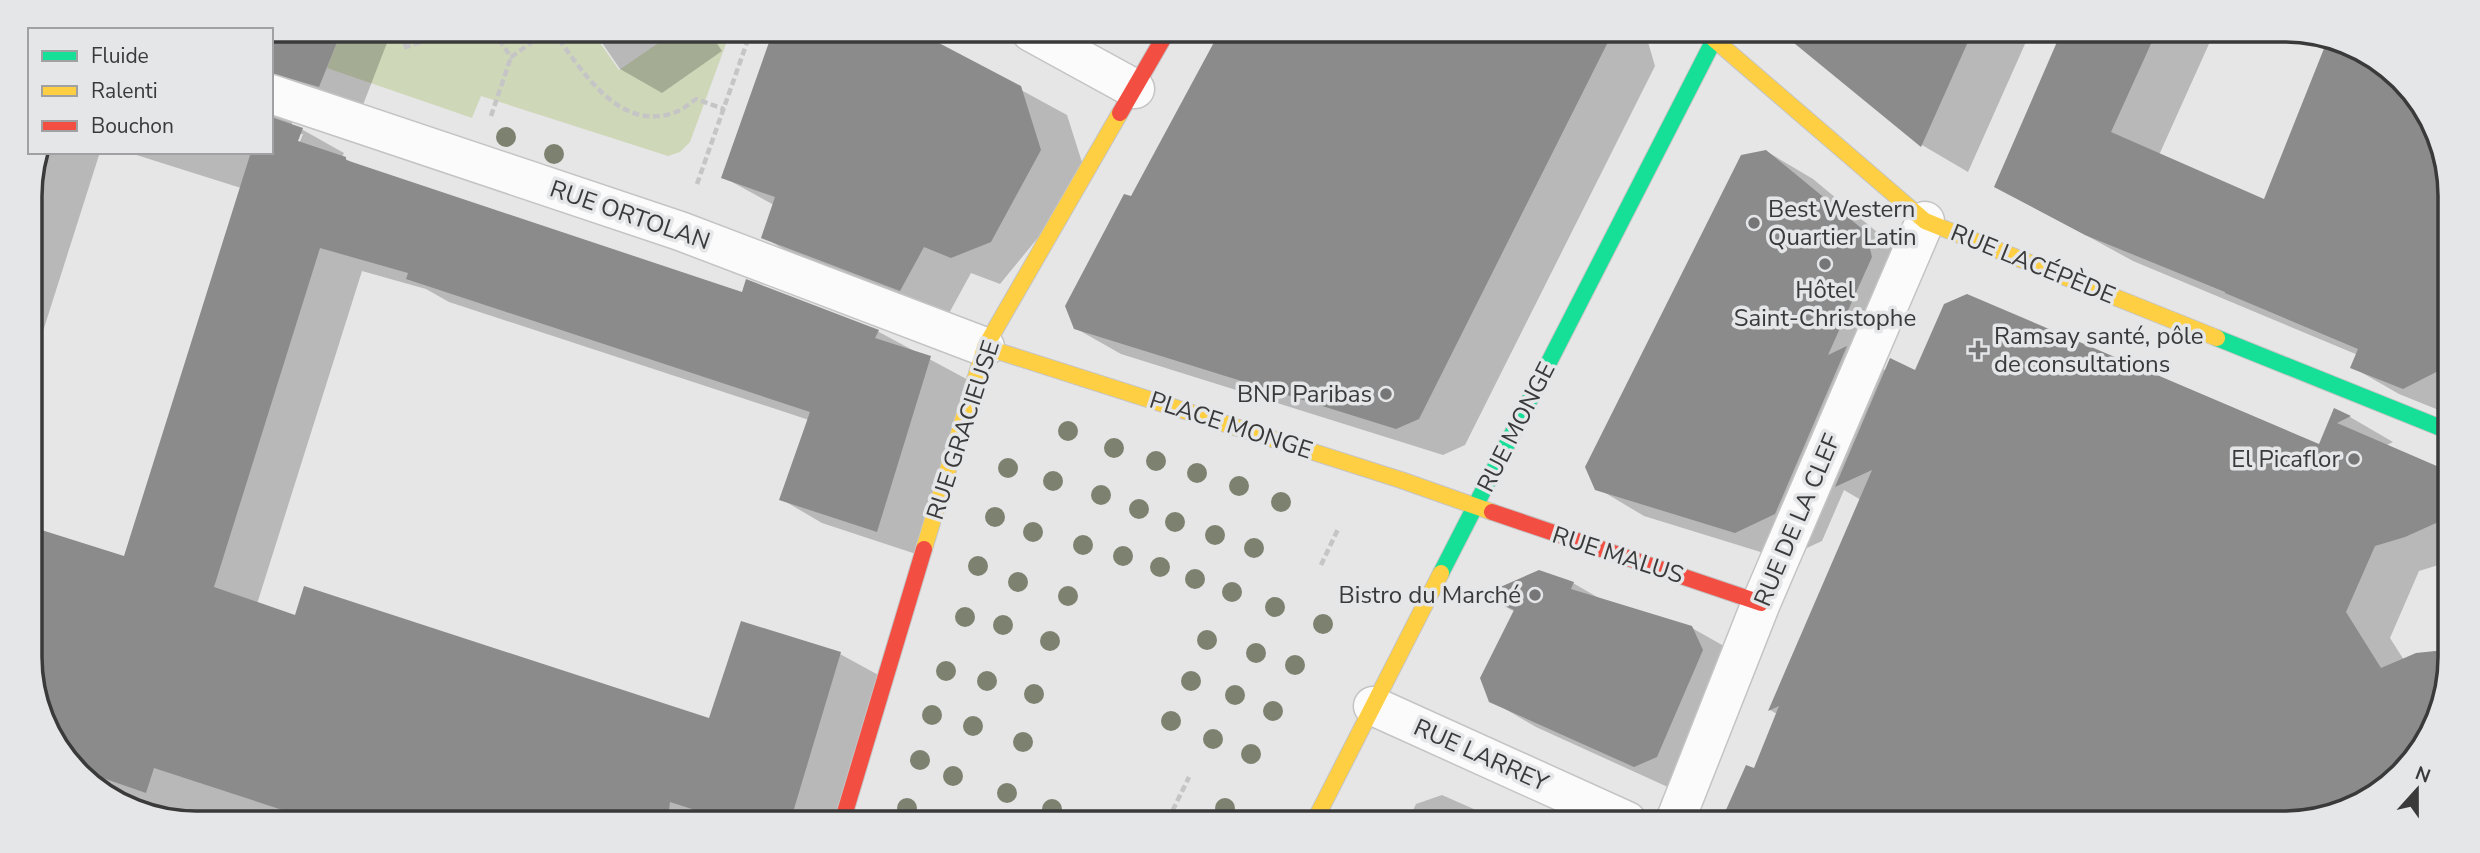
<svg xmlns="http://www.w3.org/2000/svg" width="2480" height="853" font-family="'Nunito Sans',sans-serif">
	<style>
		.green { fill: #ced8b9 }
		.shadow { fill: #0003; fill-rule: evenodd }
		.building { fill: #8b8b8b }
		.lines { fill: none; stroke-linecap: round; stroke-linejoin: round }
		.street-casing { stroke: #c4c4c5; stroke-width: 41 }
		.fast-casing { stroke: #c4c4c5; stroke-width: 18 }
		.slow-casing { stroke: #c4c4c5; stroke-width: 18 }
		.jam-casing { stroke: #c4c4c5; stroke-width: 18 }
		.path { stroke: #c5c5c6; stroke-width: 4.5; stroke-dasharray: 7 3.5; stroke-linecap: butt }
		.street { stroke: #fbfbfb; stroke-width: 38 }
		.fast { stroke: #16e098; stroke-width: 16 }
		.slow { stroke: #ffcf43; stroke-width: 16 }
		.jam { stroke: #f24e42; stroke-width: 16 }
		.tree { fill: #7d8270 }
		.poi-dot { fill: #767677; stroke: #e5e6e8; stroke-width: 2.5 }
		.labels { text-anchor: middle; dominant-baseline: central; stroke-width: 7; stroke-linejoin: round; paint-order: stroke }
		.poi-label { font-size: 24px; fill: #3a3a3b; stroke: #e5e6e8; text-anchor: end }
		.street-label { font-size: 24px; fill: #3a3a3b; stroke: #e5e6e8 }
		.rim { fill: none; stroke: #3a3a3b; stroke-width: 3.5 }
	</style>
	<rect width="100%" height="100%" fill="#e6e6e7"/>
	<path class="green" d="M342 30 592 31 619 70 676 31H736L735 34 730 33 690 142 680 152 668 156 481 96 472 118 327 68Z"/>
	<g class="shadow">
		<path d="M271 30H392L361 110H292V126L303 130 344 153 342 157 359 166 743 294 747 282 879 332 972 382 919 555 822 523 781 499 809 420 449 302 426 289 362 271 257 604 296 617 711 720 840 654 882 677 839 819 152 817 71 767 33 689V666L156 694 169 649 32 602V529L125 558 241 188 127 152H271ZM299 134H303L297 149 294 148Z"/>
		<path d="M594 31H709L722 51 662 93 620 69Z"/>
		<path d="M774 31 914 32 1067 115 1087 178 1000 284 971 273 947 317 809 264 763 237 774 205 723 177Z"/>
		<path d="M1221 33 1638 34 1648 42 1655 66 1465 445 1443 455 1121 354 1075 328 1132 198Z"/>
		<path d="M1807 34 2029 35 1968 172 1922 145 1811 53Z"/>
		<path d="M2062 35H2213L2159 155 2265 202 2409 86 2447 164 2446 413 2399 394 2352 367 2358 355 2133 261 1996 186Z"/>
		<path d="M1766 151 1813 179 1912 261 1881 367 1886 371 1916 372 2320 446 2335 411 2350 417 2393 442 2385 446 2446 472 2445 563 2419 571 2390 638 2404 660 2442 652 2445 645 2444 701 2386 789 2295 823 1741 822 1732 800 1754 770 1777 714 1770 710 1861 500 1844 490 1822 541 1783 559 1644 516 1597 488Z"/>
		<path d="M38 152H100L31 369 30 185Z"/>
		<path d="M1573 583 1604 601 1692 628 1738 654 1681 793 1536 727 1490 700 1515 612 1486 596Z"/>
		<path d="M1442 795 1501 821H1408L1416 804Z"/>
	</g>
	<g class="building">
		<path d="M271 30H342L319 87 271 73Z"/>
		<path d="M773 31 918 32 1021 86 1041 150 991 242 951 258 924 247 900 291 761 238 775 197 721 178Z"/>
		<path d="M1219 33 1612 34 1419 419 1396 429 1074 329 1065 306 1124 194 1131 196Z"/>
		<path d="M1783 34H1901L1971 35 1921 147Z"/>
		<path d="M2060 35H2155L2111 132 2264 199 2329 36 2409 86 2447 164 2446 367 2403 389 2350 368 2358 349 2225 293V292L2085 235 1994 187Z"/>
		<path d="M271 117 303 128 298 141 346 157V160L742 292 746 279 879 330 875 338 931 356 877 532 779 500 810 412 406 279 408 273 320 248 214 587 295 615 304 586 709 718 741 621 841 652 791 819H723L670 802 668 819 307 818 154 768 146 793 71 767 33 689 32 527 124 556 251 152H271Z"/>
		<path d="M1766 150 1866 232 1872 257 1828 355 1847 346 1775 514 1735 533 1595 490 1585 467 1741 155Z"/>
		<path d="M1967 294 2319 444 2334 408 2351 416 2337 423 2446 470 2445 519 2405 537 2375 546 2346 612 2381 668 2416 653 2445 650 2444 701 2386 789 2295 823 1721 821 1746 765 1754 768 1779 706 1768 711 1872 470 1835 487 1890 358 1915 370 1944 304Z"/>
		<path d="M1539 570 1574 582 1571 589 1692 626 1703 650 1657 757 1634 767 1489 702 1480 678 1514 610 1482 595Z"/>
	</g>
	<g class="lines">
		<g class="street-casing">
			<g id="street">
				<path d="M1031 32 1135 89"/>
				<path d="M271 94 680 231 985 347"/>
				<path d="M1373 706 1627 821"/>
				<path d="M1675 821 1761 603 1925 221"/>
			</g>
		</g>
		<g class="fast-casing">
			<g id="fast">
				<path d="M2217 338 2446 430"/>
				<path d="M1441 573 1717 34"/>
			</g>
		</g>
		<g class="slow-casing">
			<g id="slow">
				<path d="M1708 34 1925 221 2217 338"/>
				<path d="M985 347 1401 480 1492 512"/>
				<path d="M924 549 985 347 1120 113"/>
				<path d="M1315 820 1441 573"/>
			</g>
		</g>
		<g class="jam-casing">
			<g id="jam">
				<path d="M1120 113 1167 32"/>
				<path d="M1492 512 1761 603"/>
				<path d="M843 819 924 549"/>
			</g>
		</g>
		<g class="path">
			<path d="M412 30 403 48 430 39 443 41 460 39 470 30"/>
			<path d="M493 31 511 57 548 31"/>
			<path d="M553 31C581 69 620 136 678 111 684 109 690 103 696 99L724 109"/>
			<path d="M491 116 511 57"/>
			<path d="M697 184 751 31"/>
			<path d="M1321 565 1339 527"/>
			<path d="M1168 820 1189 777"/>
		</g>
		<use href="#street" class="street"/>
		<use href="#fast" class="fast"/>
		<use href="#slow" class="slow"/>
		<use href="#jam" class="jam"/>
	</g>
	<g class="tree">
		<circle cx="506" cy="137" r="10"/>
		<circle cx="554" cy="154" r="10"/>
		<circle cx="1068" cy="431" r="10"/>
		<circle cx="1114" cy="448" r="10"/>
		<circle cx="1156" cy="461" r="10"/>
		<circle cx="1008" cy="468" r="10"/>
		<circle cx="1197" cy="473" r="10"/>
		<circle cx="1053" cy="481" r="10"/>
		<circle cx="1239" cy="486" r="10"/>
		<circle cx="1101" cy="495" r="10"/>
		<circle cx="1281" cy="502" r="10"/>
		<circle cx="1139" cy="509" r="10"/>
		<circle cx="995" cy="517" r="10"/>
		<circle cx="1175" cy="522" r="10"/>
		<circle cx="1033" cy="532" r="10"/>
		<circle cx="1215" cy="535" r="10"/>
		<circle cx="1083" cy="545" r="10"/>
		<circle cx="1254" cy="548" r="10"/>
		<circle cx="1123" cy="556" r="10"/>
		<circle cx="978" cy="566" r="10"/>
		<circle cx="1160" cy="567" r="10"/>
		<circle cx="1195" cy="579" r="10"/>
		<circle cx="1018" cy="582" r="10"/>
		<circle cx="1232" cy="592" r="10"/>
		<circle cx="1068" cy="596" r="10"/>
		<circle cx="1275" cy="607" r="10"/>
		<circle cx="965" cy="617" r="10"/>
		<circle cx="1323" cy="624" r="10"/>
		<circle cx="1003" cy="625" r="10"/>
		<circle cx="1207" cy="640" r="10"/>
		<circle cx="1050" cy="641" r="10"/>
		<circle cx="1256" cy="653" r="10"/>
		<circle cx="1295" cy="665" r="10"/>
		<circle cx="946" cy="671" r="10"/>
		<circle cx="987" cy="681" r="10"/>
		<circle cx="1191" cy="681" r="10"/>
		<circle cx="1034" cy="694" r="10"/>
		<circle cx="1235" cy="695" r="10"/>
		<circle cx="1273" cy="711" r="10"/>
		<circle cx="932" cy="715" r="10"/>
		<circle cx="1171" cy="721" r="10"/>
		<circle cx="973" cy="726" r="10"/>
		<circle cx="1213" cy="739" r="10"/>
		<circle cx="1023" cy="742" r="10"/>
		<circle cx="1251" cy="754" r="10"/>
		<circle cx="920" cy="760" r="10"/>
		<circle cx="953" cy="776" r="10"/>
		<circle cx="1007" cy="793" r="10"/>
		<circle cx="907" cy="808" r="10"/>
		<circle cx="1225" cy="808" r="10"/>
		<circle cx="1052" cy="809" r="10"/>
	</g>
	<g class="poi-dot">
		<circle cx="1754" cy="223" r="7"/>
		<circle cx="1825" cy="264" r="7"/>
		<path d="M1974.5 339.5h7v7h7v7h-7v7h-7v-7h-7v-7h7z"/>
		<circle cx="1386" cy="394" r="7"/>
		<circle cx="2354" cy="459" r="7"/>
		<circle cx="1535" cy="595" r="7"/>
	</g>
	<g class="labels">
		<g class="poi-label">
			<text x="1768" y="209" text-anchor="start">Best Western<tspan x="1768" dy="28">Quartier Latin</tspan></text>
			<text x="1825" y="290" text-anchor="middle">Hôtel<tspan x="1825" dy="28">Saint-Christophe</tspan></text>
			<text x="1994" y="336" text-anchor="start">Ramsay santé, pôle<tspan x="1994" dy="28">de consultations</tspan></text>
			<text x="1372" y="394">BNP Paribas</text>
			<text x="2340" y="459">El Picaflor</text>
			<text x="1521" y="595">Bistro du Marché</text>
		</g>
		<g class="street-label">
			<text transform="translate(630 215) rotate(19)">RUE ORTOLAN</text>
			<text transform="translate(2033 264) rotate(22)">RUE LACÉPÈDE</text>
			<text transform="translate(1231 425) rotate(18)">PLACE MONGE</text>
			<text transform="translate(1516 427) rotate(-63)">RUE MONGE</text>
			<text transform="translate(963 430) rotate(-72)">RUE GRACIEUSE</text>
			<text transform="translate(1797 520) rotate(-67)">RUE DE LA CLEF</text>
			<text transform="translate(1618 555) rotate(18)">RUE MALUS</text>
			<text transform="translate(1481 755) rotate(24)">RUE LARREY</text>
		</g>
	</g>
	<path d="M0 0H2480V853H0ZM196 42H2284A154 154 0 0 1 2438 196V657A154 154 0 0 1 2284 811H196A154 154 0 0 1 42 657V196A154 154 0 0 1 196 42Z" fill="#e5e6e8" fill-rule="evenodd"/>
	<path class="rim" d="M196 42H2284A154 154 0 0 1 2438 196V657A154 154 0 0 1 2284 811H196A154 154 0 0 1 42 657V196A154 154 0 0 1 196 42Z"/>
	<rect x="28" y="28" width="245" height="126" fill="#e5e6e8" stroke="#a1a1a3" stroke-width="2"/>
	<rect x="42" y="51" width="35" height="10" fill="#16e098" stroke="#a1a1a3" stroke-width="2"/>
	<text x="91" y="63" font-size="21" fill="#3a3a3b">Fluide</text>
	<rect x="42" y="86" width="35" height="10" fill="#ffcf43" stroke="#a1a1a3" stroke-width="2"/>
	<text x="91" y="98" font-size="21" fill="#3a3a3b">Ralenti</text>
	<rect x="42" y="121" width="35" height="10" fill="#f24e42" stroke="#a1a1a3" stroke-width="2"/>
	<text x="91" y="133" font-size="21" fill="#3a3a3b">Bouchon</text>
	<g transform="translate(2417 790) rotate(21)" stroke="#e5e6e8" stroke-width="5" paint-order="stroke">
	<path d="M0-5L12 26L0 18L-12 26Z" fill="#3a3a3b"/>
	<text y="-10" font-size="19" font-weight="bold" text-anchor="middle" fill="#3a3a3b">N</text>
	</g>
</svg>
